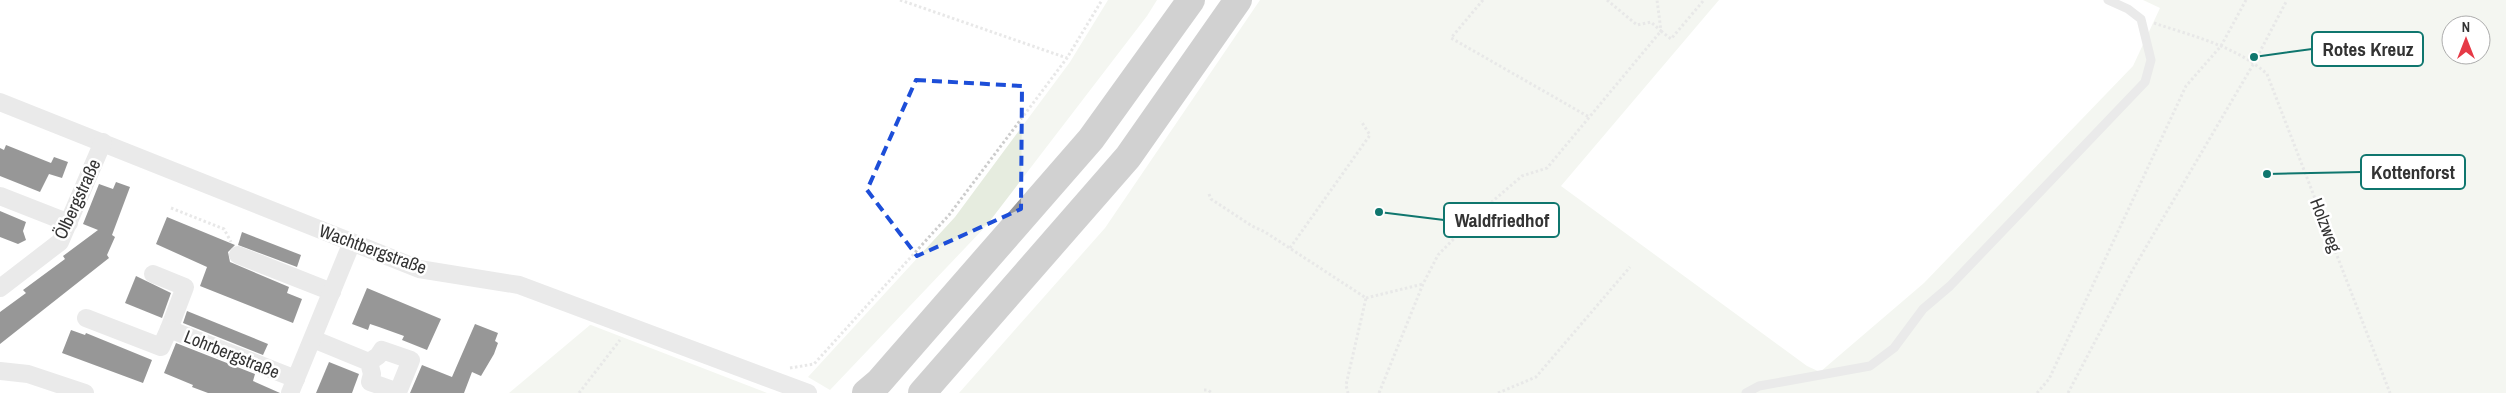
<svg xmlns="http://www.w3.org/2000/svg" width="2506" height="393" font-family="'Archivo Narrow',sans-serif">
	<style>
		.green { fill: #e6ecdf; fill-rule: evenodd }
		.building { fill: #1a1a1a }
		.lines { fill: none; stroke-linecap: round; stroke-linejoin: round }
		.path { stroke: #cdcdcd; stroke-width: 3; stroke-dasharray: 2.5 2.5; stroke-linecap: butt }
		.service { stroke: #d0d0d0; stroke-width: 9 }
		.minor { stroke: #d0d0d0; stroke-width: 18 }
		.motorway { stroke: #9a9a9a; stroke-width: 28 }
		.marked { fill: none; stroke: #1d4ed8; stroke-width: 4; stroke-dasharray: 10 6; stroke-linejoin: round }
		.labels { text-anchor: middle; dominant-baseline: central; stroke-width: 5; stroke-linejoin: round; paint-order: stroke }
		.street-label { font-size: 18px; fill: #333; stroke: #fff }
		.leader { fill: none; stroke: #0f766e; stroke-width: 2 }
		.callout-dot { fill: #0f766e; stroke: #fff; stroke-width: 2 }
		.callout { fill: #fff; stroke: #0f766e; stroke-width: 2 }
		.callout-label { font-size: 19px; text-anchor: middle; font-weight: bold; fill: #333 }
	</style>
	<rect width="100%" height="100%" fill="#fff"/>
	<g class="green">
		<path d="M1108 0H1157L1147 16 986 226 830 390 808 377 955 217 1070 62Z"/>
		<path d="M1260 0H1719L1561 186 1807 366 1820 372 1924 283 2133 66 2160 8 2143 0H2506V393H959L1105 228ZM2451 25H2481V55H2451Z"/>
		<path d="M590 325H591L767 393H509Z"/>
	</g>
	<g class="building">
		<path d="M6 145 51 163 54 157 68 162 62 178 49 174 40 192 0 176V148L4 150Z"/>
		<path d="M116 182 130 187 112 235 115 237 107 255 109 258 0 344V312L26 293 23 290 65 259 63 256 98 230 83 224 99 184 113 189Z"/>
		<path d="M0 211 26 222 23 231 26 240 18 244 0 237Z"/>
		<path d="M167 217 235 245 228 252 230 262 289 287 287 293 302 299 293 323 200 286 207 267 156 244Z"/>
		<path d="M242 232 301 255 297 267 238 245Z"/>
		<path d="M136 276 171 293 162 318 125 303Z"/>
		<path d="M367 288 441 319 427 350 402 340 404 336 379 327 370 324 368 330 352 324Z"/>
		<path d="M187 311 268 344 263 355 183 323Z"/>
		<path d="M475 324 498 333 495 341 498 343 494 354 481 376 472 372 464 393H410L422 365 452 377Z"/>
		<path d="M71 330 85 335 86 333 152 360 143 383 62 353Z"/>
		<path d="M176 343 255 374 253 381 280 393H208L192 387 193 385 164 373Z"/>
		<path d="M329 362 359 374 352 393H316Z"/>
	</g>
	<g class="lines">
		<g class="path">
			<path d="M900 0 1067 58"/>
			<path d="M1483 0 1451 38 1589 117"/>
			<path d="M1607 0 1637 25 1651 22 1661 31 1657 0"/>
			<path d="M2154 23C2192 36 2236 46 2267 74L2390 393"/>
			<path d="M1209 194 1211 199 1252 226 1265 232 1366 298 1346 385 1348 393"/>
			<path d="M171 208 224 229 231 242"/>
			<path d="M1290 248 1370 135 1361 121"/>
			<path d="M1366 298 1423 284"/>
			<path d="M790 368 814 364 949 215 1067 58 1102 0"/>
			<path d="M1204 390H1208L1212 393"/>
			<path d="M579 393 620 340"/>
			<path d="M1379 393 1423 284 1438 255 1480 212 1522 176 1547 168 1661 31 1671 39 1704 0"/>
			<path d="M1498 393 1536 377 1630 267"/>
			<path d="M2037 393 2049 379 2186 86 2221 46 2246 0"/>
			<path d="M2068 393 2132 271 2254 63 2287 0"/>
		</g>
		<path class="service" d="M1746 393 1759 386 1870 366 1894 348 1923 309 1950 286 2145 82 2151 60 2141 19 2128 9 2108 0"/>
		<g class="minor">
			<path d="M0 102 419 269 519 285 808 393"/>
			<path d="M0 196 69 223"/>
			<path d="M238 255 332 292"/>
			<path d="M153 274 185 287 169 329"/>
			<path d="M0 288 60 242 103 142"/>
			<path d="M86 318 161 347 169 329 296 379"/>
			<path d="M313 339 369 362 372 374 370 382 398 392 411 360 382 350 378 356 369 362"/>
			<path d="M0 371 28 374 85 393"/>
			<path d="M290 393 352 242"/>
		</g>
		<g class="motorway">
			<path d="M866 393 879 382 1091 139 1191 0"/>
			<path d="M922 393 1128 157 1238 0"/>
		</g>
	</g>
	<path d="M0 0H2506V393H0ZM916 80 1022 86 1021 209 917 256 867 190Z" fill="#fff" fill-opacity=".55" fill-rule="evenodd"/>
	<path class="marked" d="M916 80 1022 86 1021 209 917 256 867 190Z"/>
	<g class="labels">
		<g class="street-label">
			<text transform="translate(77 199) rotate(-65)">Ölbergstraße</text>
			<text transform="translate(2326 225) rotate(69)">Holzweg</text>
			<text transform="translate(373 249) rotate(20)">Wachtbergstraße</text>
			<text transform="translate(232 354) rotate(22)">Lohrbergstraße</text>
		</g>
	</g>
	<path class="leader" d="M2254 57L2312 49M2267 174L2361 172M1379 212L1444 220"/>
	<g class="callout-dot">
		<circle cx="2254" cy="57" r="5"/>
		<circle cx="2267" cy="174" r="5"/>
		<circle cx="1379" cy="212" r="5"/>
	</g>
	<g class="callout">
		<rect x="2312" y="32" width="111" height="34" rx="5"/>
		<rect x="2361" y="155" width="104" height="34" rx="5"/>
		<rect x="1444" y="203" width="115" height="34" rx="5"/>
	</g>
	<g class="callout-label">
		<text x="2368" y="56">Rotes Kreuz</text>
		<text x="2413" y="179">Kottenforst</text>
		<text x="1502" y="227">Waldfriedhof</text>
	</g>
	<g transform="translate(2466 40)"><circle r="24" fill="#ffffff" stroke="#adadad"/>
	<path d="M0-4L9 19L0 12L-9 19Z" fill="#e63946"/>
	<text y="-8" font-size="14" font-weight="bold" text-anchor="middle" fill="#333333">N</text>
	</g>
</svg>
